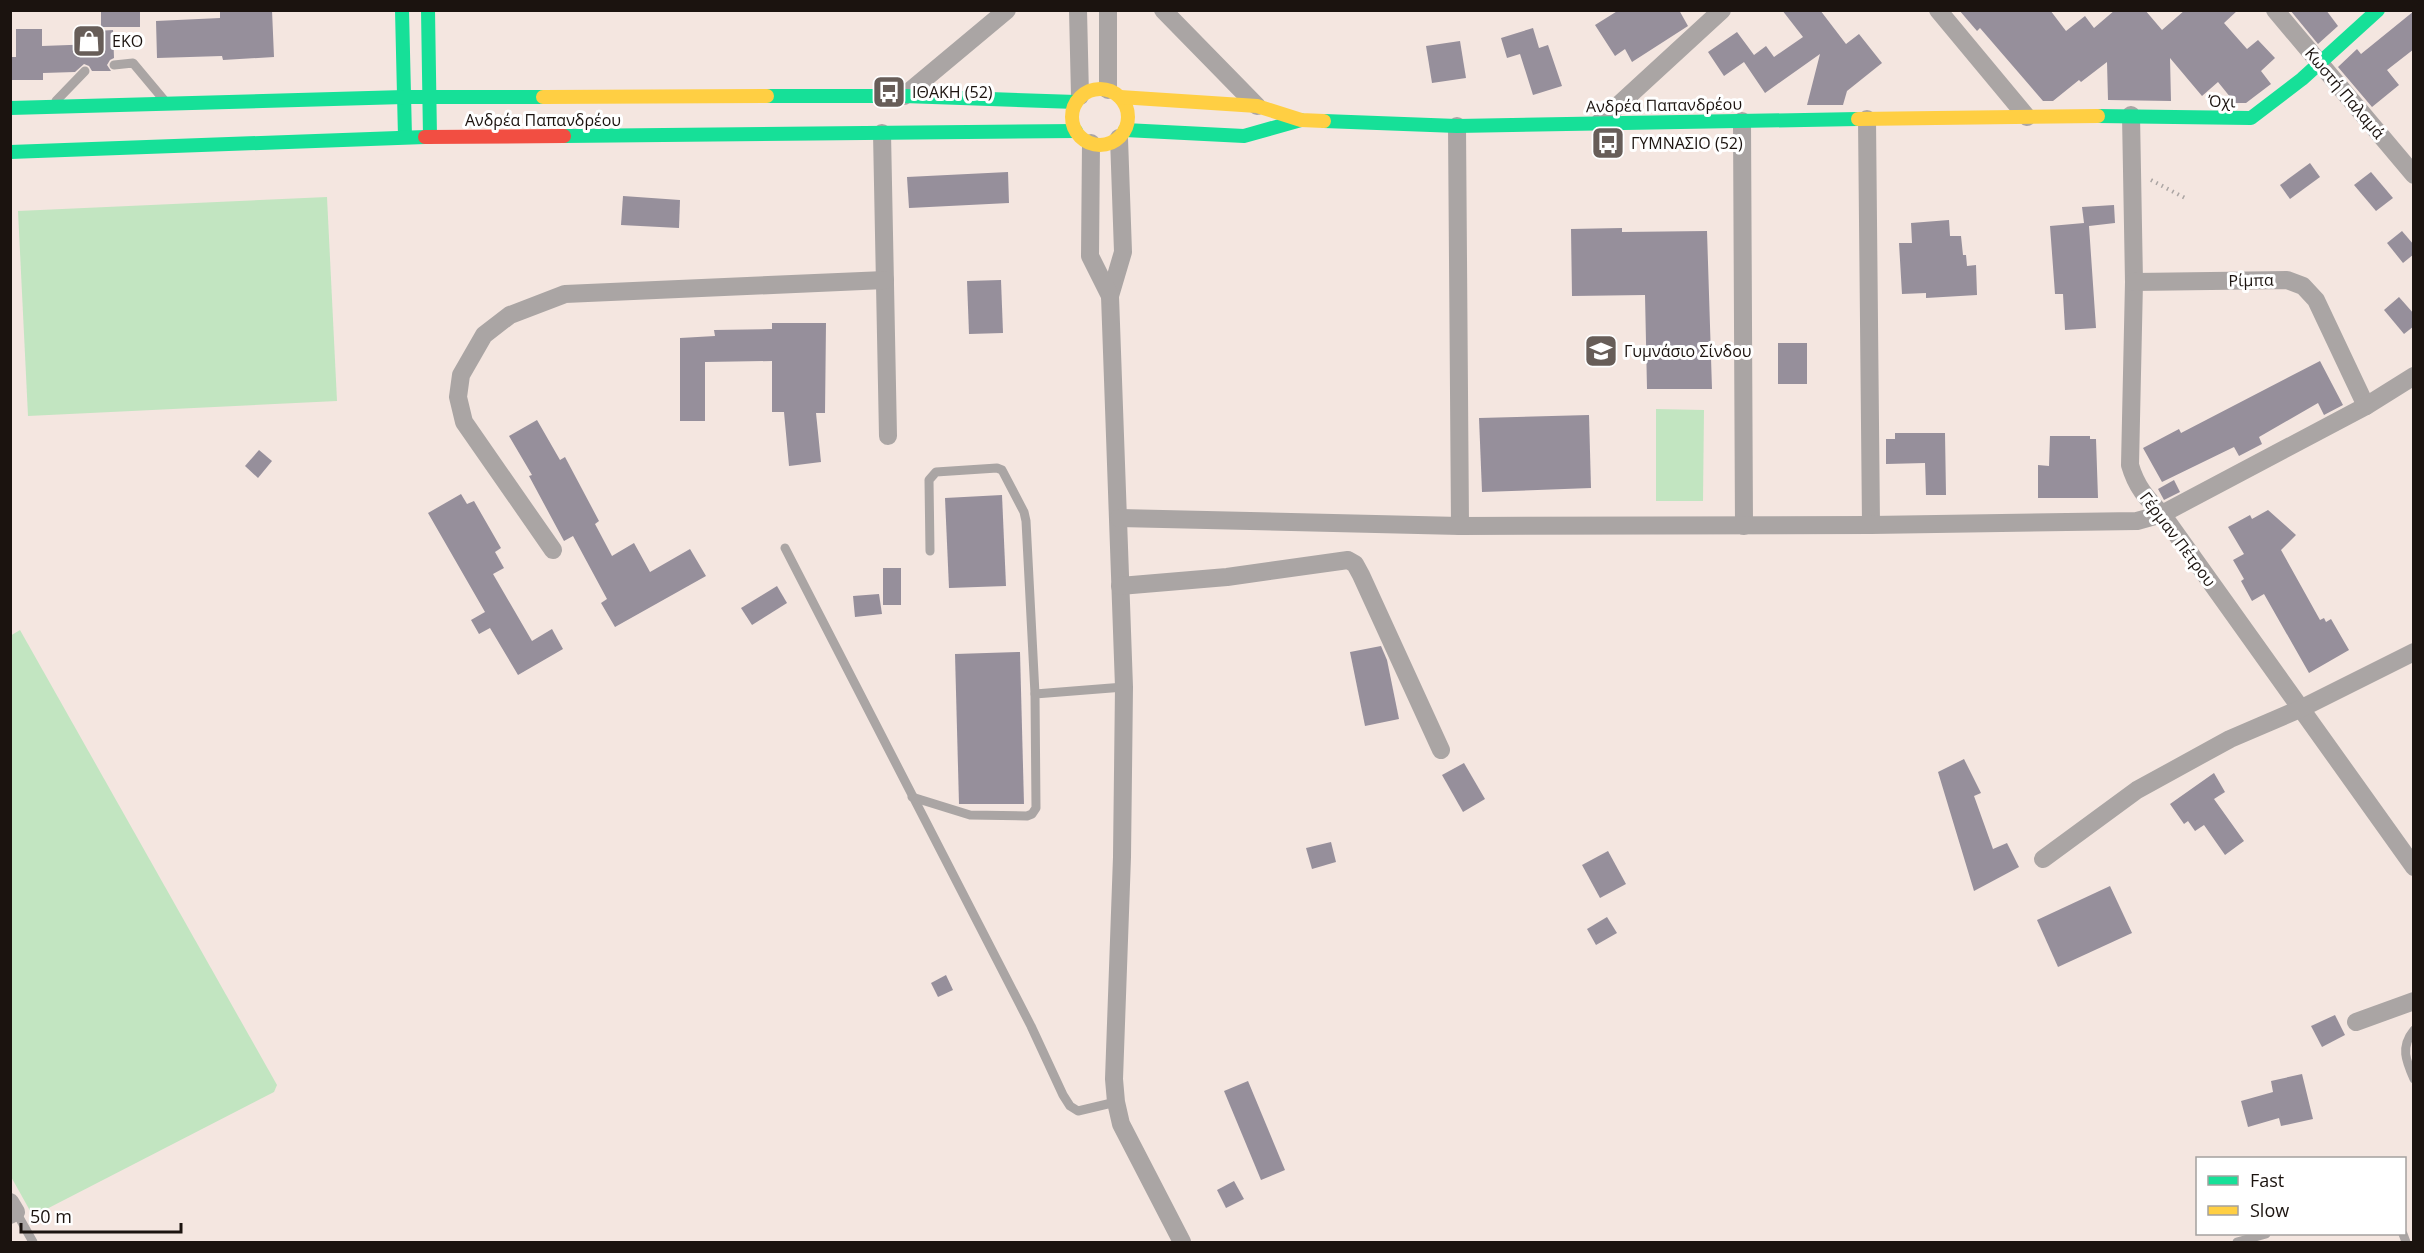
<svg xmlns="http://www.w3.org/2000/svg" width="2424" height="1253" font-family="'Open Sans',sans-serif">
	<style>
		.green { fill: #c2e5c1 }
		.building { fill: #968f9b }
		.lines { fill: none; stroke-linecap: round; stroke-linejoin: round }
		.path { stroke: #aba5a3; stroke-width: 4; stroke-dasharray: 1.5 4.5; stroke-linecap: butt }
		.lane { stroke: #aaa5a4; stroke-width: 9 }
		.street { stroke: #aaa5a4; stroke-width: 18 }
		.fast { stroke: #16e098; stroke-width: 14 }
		.slow { stroke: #ffcf43; stroke-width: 14 }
		.jam { stroke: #f24e42; stroke-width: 14 }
		.labels { text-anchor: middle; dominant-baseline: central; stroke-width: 6; stroke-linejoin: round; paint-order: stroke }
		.poi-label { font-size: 16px; fill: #1b130f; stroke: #fff; text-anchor: start }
		.street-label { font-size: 16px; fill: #1b130f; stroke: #fff }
	</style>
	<rect width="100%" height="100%" fill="#f4e6e0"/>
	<g class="green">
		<path d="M327 197 337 401 28 416 18 211Z"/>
		<path d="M1656 409 1704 410 1703 501H1656Z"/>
		<path d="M20 630 277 1085 274 1092 33 1216 10 1175V636Z"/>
	</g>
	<g class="building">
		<rect x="101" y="10" width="39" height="17"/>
		<path d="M220 10H272L274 57 223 60 222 56 157 58 156 21 220 18Z"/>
		<path d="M1619 10H1679L1688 26 1632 62 1625 49 1615 56 1595 25Z"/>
		<path d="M1782 10H1820L1846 44 1859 34 1882 63 1847 91 1843 105H1807L1820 54 1765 93 1744 62 1724 76 1708 52 1737 32 1754 55 1766 46 1774 57 1803 37Z"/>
		<path d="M1959 10H2050L2066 31 2085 16 2094 28 2115 10H2145L2162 30 2185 10H2238L2224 23 2247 49 2258 40 2275 58 2261 71 2271 84 2246 103H2235L2218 82 2202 96 2170 58 2171 101 2108 100 2107 62 2081 82 2079 80 2053 101H2043L1980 28 1977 31Z"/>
		<path d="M2290 10H2326L2338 26 2318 44Z"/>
		<path d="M2414 11V49L2387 70 2399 85 2372 107 2338 67 2357 49 2361 54Z"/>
		<path d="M1533 28 1539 48 1548 45 1562 86 1533 95 1520 54 1507 58 1501 38Z"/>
		<path d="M16 29H42V46L97 44 96 31 113 30 114 58 110 60 107 65 111 71H92L89 66 84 64 75 72 43 73V80H10V57H16Z"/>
		<path d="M1460 41 1466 78 1432 83 1426 46Z"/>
		<path d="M2310 163 2320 177 2290 199 2280 185Z"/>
		<path d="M1008 172 1009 203 909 208 907 177Z"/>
		<path d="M2371 172 2393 198 2376 211 2354 185Z"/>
		<path d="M623 196 680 200 679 228 621 225Z"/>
		<path d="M2114 205 2115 223 2089 226 2096 328 2065 330 2063 294H2055L2050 226 2084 223 2082 207Z"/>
		<path d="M1949 220 1950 236H1961L1963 255H1966L1967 266 1976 265 1977 295 1926 298V293L1902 294 1899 243H1912L1911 223Z"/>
		<path d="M1622 228V232L1707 231 1712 389H1647L1645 295 1572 296 1571 229Z"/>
		<path d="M2402 231 2414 245V254L2403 263 2387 243Z"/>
		<path d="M1001 280 1003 333 969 334 967 281Z"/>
		<path d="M2399 297 2414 314V326L2404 334 2384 310Z"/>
		<path d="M772 323H826L825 413H816L821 462 789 466 784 412H772V361L705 362V421H680V338L715 336 714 330 772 329Z"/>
		<rect x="1778" y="343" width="29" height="41"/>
		<path d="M2320 361 2343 405 2324 415 2318 403 2259 437 2262 444 2239 456 2234 447 2162 482 2143 448 2179 429 2181 433Z"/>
		<path d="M1589 415 1591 488 1482 492 1479 418Z"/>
		<path d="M537 420 560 460 565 457 599 521 595 524 612 556 634 543 650 572 690 549 706 576 615 627 601 603 607 599 573 536 564 541 529 476 532 475 509 436Z"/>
		<path d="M1895 433H1945L1946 495H1926L1925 463 1886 464V439H1895Z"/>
		<path d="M2050 436H2090V439H2096L2098 498H2038V465L2049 466Z"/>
		<path d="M259 450 272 461 258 478 245 466Z"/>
		<path d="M2174 480 2180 492 2164 500 2158 489Z"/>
		<path d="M461 494 467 504 474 501 501 548 495 552 504 568 493 574 532 641 552 629 563 649 518 675 490 628 479 634 471 620 485 612 428 513Z"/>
		<path d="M1002 495 1006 586 949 588 945 498Z"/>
		<path d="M2268 510 2296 535 2281 550 2320 620 2324 618 2326 622 2331 619 2349 650 2309 673 2264 594 2252 601 2241 581 2244 579 2233 560 2244 554 2228 527 2250 515 2252 519Z"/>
		<rect x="883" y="568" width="18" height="37"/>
		<path d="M777 586 787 603 752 625 741 608Z"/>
		<path d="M879 594 882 614 855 617 853 596Z"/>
		<path d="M1381 646 1387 660 1399 719 1365 726 1350 652Z"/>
		<path d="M1020 652 1024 804H959L955 654Z"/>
		<path d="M1964 759 1981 793 1974 796 1993 849 2007 843 2019 867 1974 891 1938 772Z"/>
		<path d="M1464 763 1485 799 1463 812 1442 775Z"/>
		<path d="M2214 773 2225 792 2214 799 2244 841 2225 855 2204 825 2195 831 2188 821 2184 824 2170 804Z"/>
		<path d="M1331 842 1336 862 1312 869 1306 848Z"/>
		<path d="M1608 851 1626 884 1600 898 1582 865Z"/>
		<path d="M2110 886 2132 933 2058 967 2037 920Z"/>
		<path d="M1607 917 1617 933 1596 945 1587 929Z"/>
		<path d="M946 975 953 990 938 997 931 983Z"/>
		<path d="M2335 1015 2345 1035 2322 1047 2311 1026Z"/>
		<path d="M2302 1074 2313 1119 2281 1126 2279 1118 2248 1127 2241 1101 2273 1092 2271 1081Z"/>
		<path d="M1248 1081 1285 1170 1261 1180 1224 1091Z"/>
		<path d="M1234 1181 1244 1199 1226 1208 1217 1190Z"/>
	</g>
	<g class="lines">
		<path class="path" d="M2151 180 2185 198"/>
		<g class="lane">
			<path d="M114 65 133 63 164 100"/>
			<path d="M56 101 85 71"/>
			<path d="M785 548 1031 1026 1063 1095 1070 1106 1078 1111 1116 1102"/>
			<path d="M930 551 929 480 936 472 997 468 1002 470 1024 512 1026 521 1035 694"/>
			<path d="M912 797 970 815 1027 816 1032 814 1036 808 1035 694 1124 687"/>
			<path d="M2414 1030C2400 1047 2406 1061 2414 1079"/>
			<path d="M16 1212 33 1242"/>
			<path d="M2403 1234 2406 1242"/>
			<path d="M2237 1242 2266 1234"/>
		</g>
		<g class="street">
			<path d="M1078 10 1080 96"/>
			<path d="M1163 10 1257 106"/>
			<path d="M1938 10 2027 117"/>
			<path d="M2275 10 2414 175"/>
			<path d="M1108 90V10"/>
			<path d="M904 96 1007 10"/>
			<path d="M2131 115 2134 282 2130 465C2136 486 2146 498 2162 514L2414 867"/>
			<path d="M1867 119 1871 525"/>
			<path d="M1742 121 1744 526"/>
			<path d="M1599 123 1722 10"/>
			<path d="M1457 126 1460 526"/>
			<path d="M882 133 888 436"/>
			<path d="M1119 138 1123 252 1110 296 1124 687 1122 857 1114 1079 1116 1102 1121 1124 1182 1242"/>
			<path d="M1091 143 1090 256 1110 296"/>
			<path d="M2134 282 2287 280 2303 286 2316 300 2366 406"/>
			<path d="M1119 518 1460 526 1871 525 2137 521 2162 514 2366 406 2414 376"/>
			<path d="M553 550 464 422 458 397 461 375 484 335 510 315 565 294 885 280"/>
			<path d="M1120 586 1227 577 1348 560 1355 564 1361 575 1441 750"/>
			<path d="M2043 859 2137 790 2230 739 2300 709 2414 652"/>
			<path d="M2356 1022 2414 1001"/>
			<path d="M10 1202 16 1212 10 1215"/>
		</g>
		<g class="fast">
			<path d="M402 10 405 137"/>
			<path d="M428 10 430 137"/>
			<path d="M767 96H904L1076 102"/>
			<path d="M10 108 404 97H543"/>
			<path d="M2098 116 2251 118 2302 79 2378 10"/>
			<path d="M1324 121 1457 126 1858 119"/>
			<path d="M1125 130 1244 136 1301 120"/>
			<path d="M564 136 1076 131"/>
			<path d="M10 152 425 137"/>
		</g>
		<g class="slow">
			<circle cx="1100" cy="117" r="28"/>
			<path d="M543 97 767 96"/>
			<path d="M1120 97 1257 106 1301 120 1324 121"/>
			<path d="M1858 119 2098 116"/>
		</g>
		<path class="jam" d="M425 137 564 136"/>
	</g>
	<defs>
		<g id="shop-square" transform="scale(1.725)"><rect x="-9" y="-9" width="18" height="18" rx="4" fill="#675d58" stroke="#fff"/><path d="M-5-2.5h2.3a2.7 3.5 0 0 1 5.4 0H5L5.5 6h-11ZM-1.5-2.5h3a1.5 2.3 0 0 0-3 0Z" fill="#fff"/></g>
		<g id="bus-square" transform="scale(1.725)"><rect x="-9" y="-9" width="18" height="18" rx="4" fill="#675d58" stroke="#fff"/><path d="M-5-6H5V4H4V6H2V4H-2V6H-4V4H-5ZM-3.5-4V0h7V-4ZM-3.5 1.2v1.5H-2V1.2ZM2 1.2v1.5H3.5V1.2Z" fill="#fff"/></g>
		<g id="school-square" transform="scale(1.725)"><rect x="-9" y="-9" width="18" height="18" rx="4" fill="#675d58" stroke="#fff"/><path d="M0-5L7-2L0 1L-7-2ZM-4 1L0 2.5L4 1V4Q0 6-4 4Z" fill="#fff"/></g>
	</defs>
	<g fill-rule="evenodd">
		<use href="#shop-square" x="89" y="41"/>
		<use href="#bus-square" x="889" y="92"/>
		<use href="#bus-square" x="1608" y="143"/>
		<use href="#school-square" x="1601" y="351"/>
	</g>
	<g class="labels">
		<g class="poi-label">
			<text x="112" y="41">EKO</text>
			<text x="912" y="92">ΙΘΑΚΗ (52)</text>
			<text x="1631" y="143">ΓΥΜΝΑΣΙΟ (52)</text>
			<text x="1624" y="351">Γυμνάσιο Σίνδου</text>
		</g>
		<g class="street-label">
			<text transform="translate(2345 93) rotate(50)">Κωστή Παλαμά</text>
			<text transform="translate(2222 101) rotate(1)">Όχι</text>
			<text transform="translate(1664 105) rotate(-1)">Ανδρέα Παπανδρέου</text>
			<text x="543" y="120">Ανδρέα Παπανδρέου</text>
			<text transform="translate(2251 280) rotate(-1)">Ρίμπα</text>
			<text transform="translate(2178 539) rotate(53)">Γέρμαν Πέτρου</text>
		</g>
	</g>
	<rect width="2424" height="1253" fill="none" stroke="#1b130f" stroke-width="24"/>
	<rect x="2196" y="1157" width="210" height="78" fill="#ffffff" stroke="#a4a19f" stroke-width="1.5"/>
	<rect x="2208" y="1176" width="30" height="9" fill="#16e098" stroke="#a4a19f" stroke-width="1.5"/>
	<text x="2250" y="1187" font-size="18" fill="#1b130f">Fast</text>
	<rect x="2208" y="1206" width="30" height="9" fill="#ffcf43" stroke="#a4a19f" stroke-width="1.5"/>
	<text x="2250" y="1217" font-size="18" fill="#1b130f">Slow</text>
	<path d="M21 1223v9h160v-9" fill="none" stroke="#1b130f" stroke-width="3"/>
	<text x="30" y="1223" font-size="18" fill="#1b130f" stroke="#ffffff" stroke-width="4.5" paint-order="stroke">50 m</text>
</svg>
